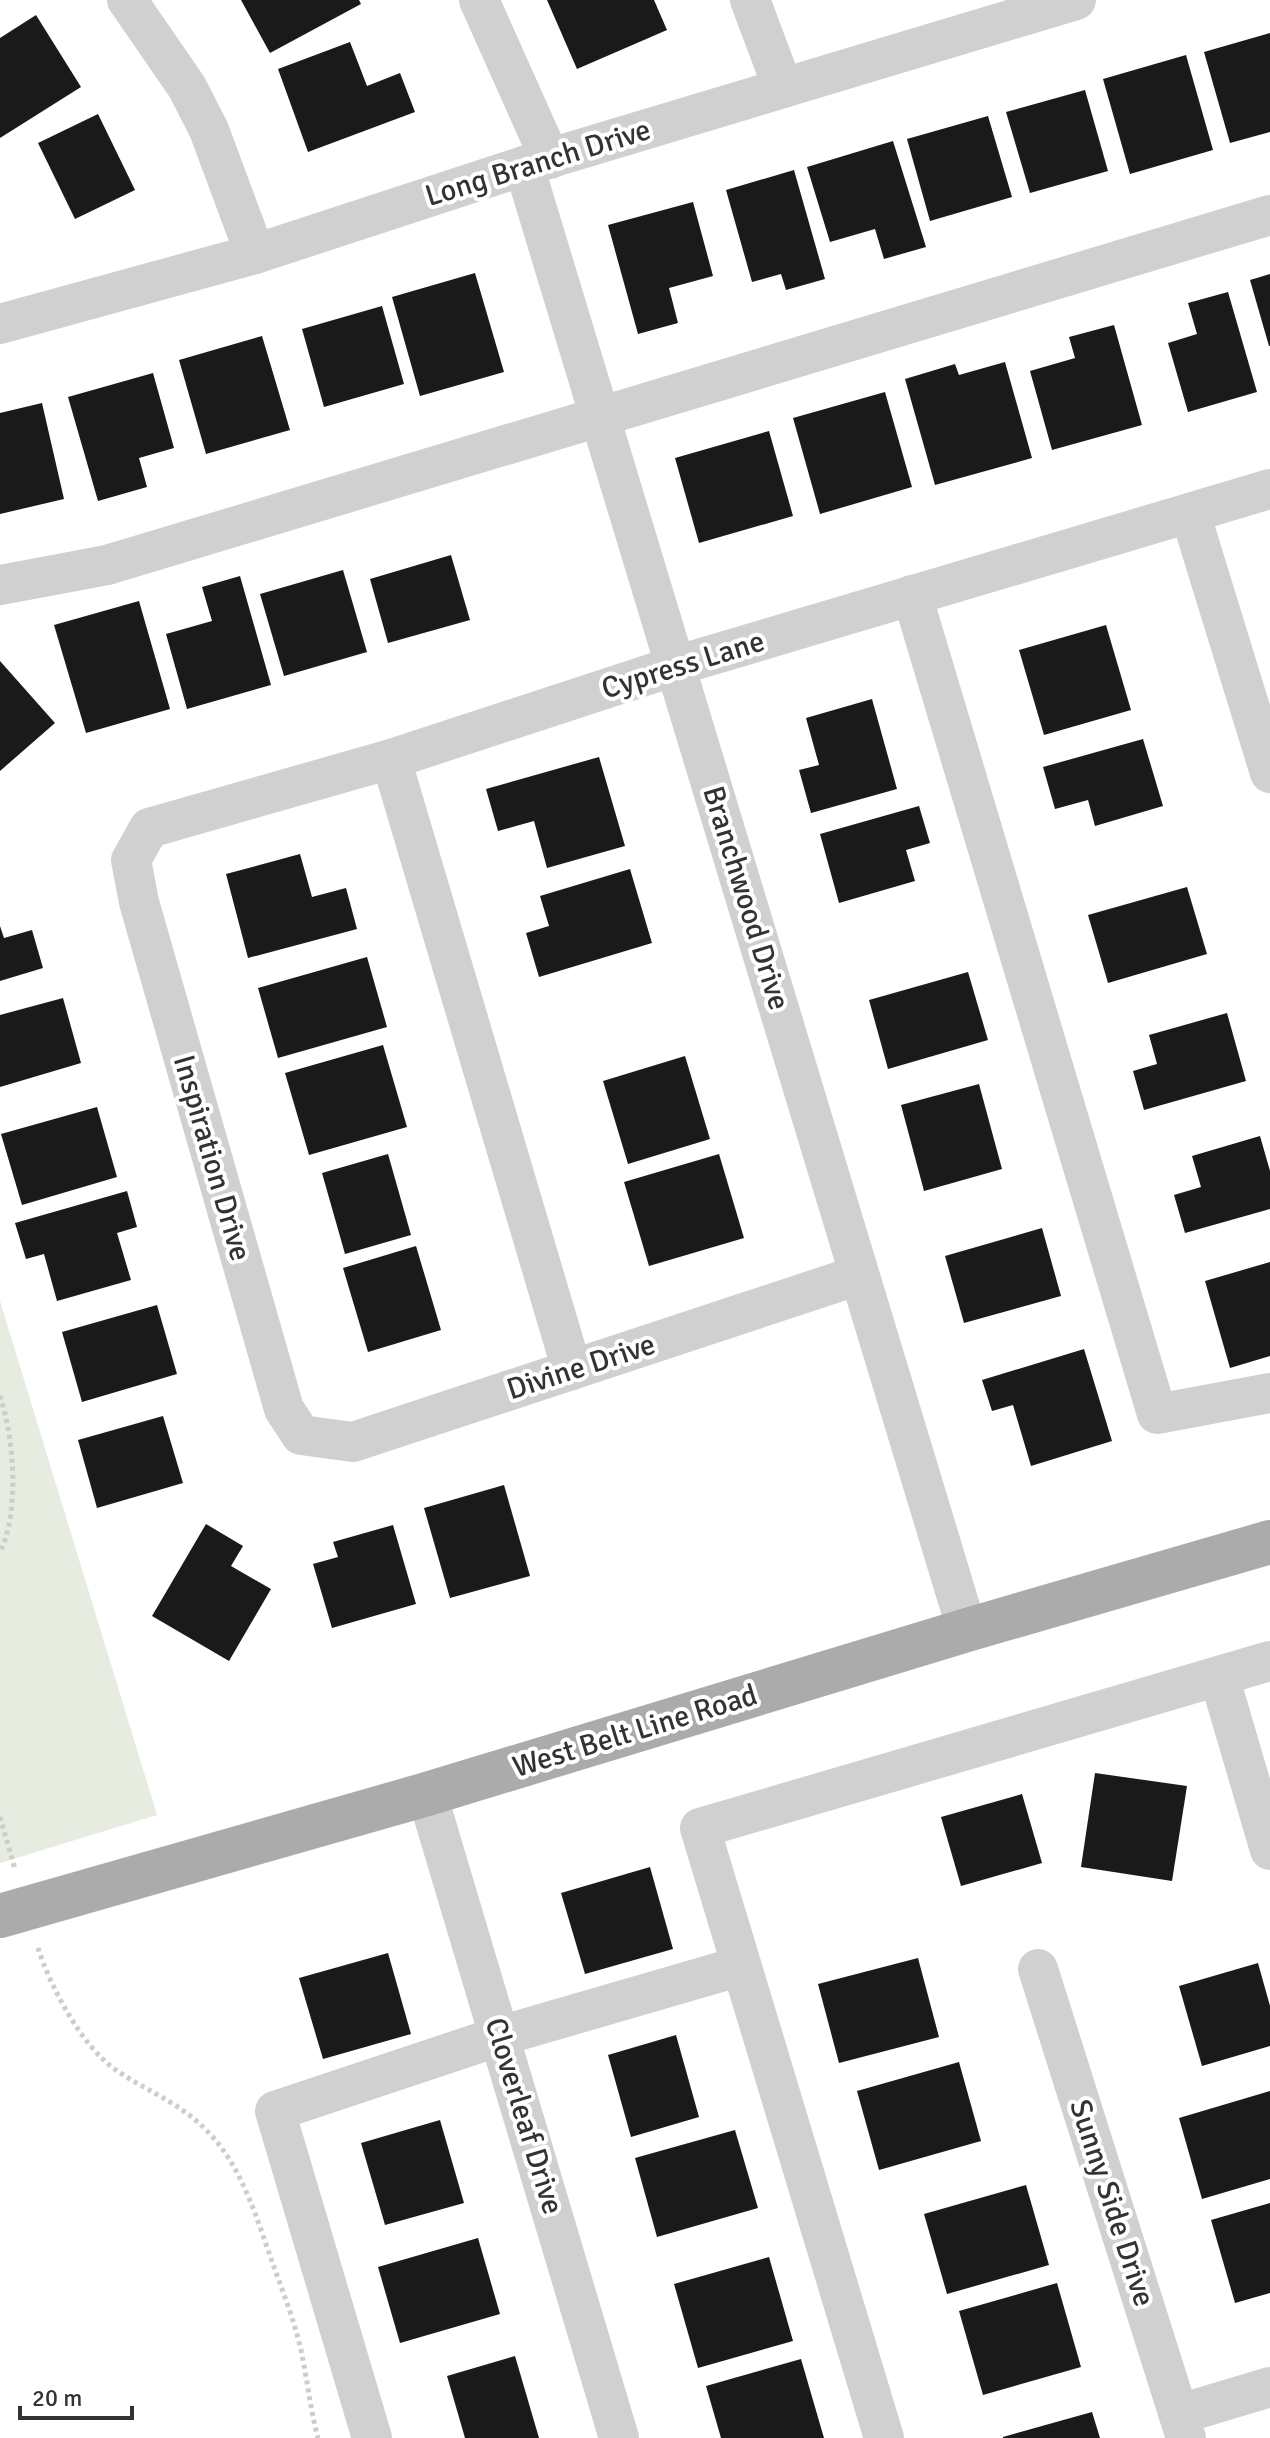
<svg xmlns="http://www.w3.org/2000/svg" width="1270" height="2438" font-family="Signika,sans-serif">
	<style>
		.green { fill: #e6ecdf }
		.building { fill: #1a1a1a }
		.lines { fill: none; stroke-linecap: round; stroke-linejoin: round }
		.path { stroke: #cdcdcd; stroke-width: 5; stroke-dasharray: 4 4; stroke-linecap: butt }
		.minor { stroke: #d0d0d0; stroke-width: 40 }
		.major { stroke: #ababab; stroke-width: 44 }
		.labels { text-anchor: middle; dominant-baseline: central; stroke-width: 8; stroke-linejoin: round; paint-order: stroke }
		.street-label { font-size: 30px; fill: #333; stroke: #fff }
	</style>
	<rect width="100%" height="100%" fill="#fff"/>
	<path class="green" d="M0 1301 157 1815 0 1863Z"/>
	<g class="building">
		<path d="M241 0H359L361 4 270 53Z"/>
		<path d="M547 0H654L667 30 577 69Z"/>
		<path d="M36 15 81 87 0 138V38Z"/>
		<path d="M1270 33V132L1230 143 1204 52Z"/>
		<path d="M350 42 367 86 400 73 415 112 308 152 278 69Z"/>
		<path d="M1186 55 1213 150 1130 174 1103 79Z"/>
		<path d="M1085 90 1108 171 1030 193 1006 112Z"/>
		<path d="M98 114 135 190 75 219 38 143Z"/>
		<path d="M988 116 1012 197 930 221 907 139Z"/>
		<path d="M893 141 926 247 884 259 875 229 830 242 807 167Z"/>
		<path d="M794 170 825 279 786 290 781 274 752 282 726 190Z"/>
		<path d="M693 202 713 276 669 288 678 323 638 334 608 225Z"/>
		<path d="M475 273 504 372 420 396 392 297Z"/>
		<path d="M1270 274V346H1269L1250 280Z"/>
		<path d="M1228 292 1257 392 1188 412 1168 343 1197 334 1188 303Z"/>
		<path d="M382 306 404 384 324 407 302 329Z"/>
		<path d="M1114 325 1142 425 1052 450 1030 371 1075 358 1069 337Z"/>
		<path d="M262 336 290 430 206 454 179 360Z"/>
		<path d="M1005 362 1032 458 935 485 905 379 955 364 959 375Z"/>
		<path d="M153 373 174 448 139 458 147 487 98 501 68 397Z"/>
		<path d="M885 392 912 487 820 514 793 418Z"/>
		<path d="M42 403 64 499 0 514V413Z"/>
		<path d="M769 431 793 516 699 543 675 458Z"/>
		<path d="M451 555 470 620 388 643 370 579Z"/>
		<path d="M343 570 367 652 284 676 260 594Z"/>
		<path d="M240 576 271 685 187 709 166 634 212 621 202 587Z"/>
		<path d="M139 601 170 709 86 733 54 625Z"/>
		<path d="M1106 625 1131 710 1044 735 1019 650Z"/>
		<path d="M0 661 55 723 0 771Z"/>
		<path d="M872 699 897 789 811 813 799 770 819 765 806 718Z"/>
		<path d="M1143 739 1163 806 1095 826 1088 800 1055 809 1043 767Z"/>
		<path d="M599 757 625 846 547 868 534 821 498 831 486 789Z"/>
		<path d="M919 806 930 843 906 850 915 881 839 903 820 834Z"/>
		<path d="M300 854 312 897 346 888 357 929 248 958 226 874Z"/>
		<path d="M630 869 652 943 539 977 526 933 549 926 540 896Z"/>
		<path d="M1187 887 1207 954 1108 983 1088 915Z"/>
		<path d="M0 926 4 938 32 930 43 968 0 981Z"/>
		<path d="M367 957 387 1027 278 1058 258 988Z"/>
		<path d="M968 972 988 1040 888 1069 869 1000Z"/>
		<path d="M63 998 81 1063 0 1087V1015Z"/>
		<path d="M1227 1013 1246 1081 1144 1110 1133 1071 1157 1064 1149 1035Z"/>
		<path d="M383 1045 407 1127 309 1155 285 1073Z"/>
		<path d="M685 1056 710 1139 628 1164 603 1081Z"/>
		<path d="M979 1084 1002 1169 924 1191 901 1105Z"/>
		<path d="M97 1107 117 1177 22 1205 1 1134Z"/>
		<path d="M1260 1136 1270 1171V1209L1185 1233 1174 1195 1201 1187 1192 1156Z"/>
		<path d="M388 1154 411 1235 345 1254 322 1173Z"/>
		<path d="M719 1154 744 1238 649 1266 624 1182Z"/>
		<path d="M127 1191 137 1227 117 1233 131 1280 57 1301 44 1254 26 1259 15 1223Z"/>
		<path d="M1042 1228 1061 1296 964 1323 945 1256Z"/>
		<path d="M416 1246 441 1330 368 1352 343 1268Z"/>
		<path d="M1270 1262V1356L1230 1368 1205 1281Z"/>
		<path d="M157 1305 177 1374 82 1402 62 1332Z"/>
		<path d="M1084 1349 1112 1441 1031 1466 1013 1405 992 1411 982 1380Z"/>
		<path d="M163 1416 183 1483 97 1508 78 1440Z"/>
		<path d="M504 1485 530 1576 450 1598 424 1508Z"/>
		<path d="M206 1524 243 1546 231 1566 271 1589 229 1661 152 1616Z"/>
		<path d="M393 1525 416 1604 332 1628 313 1564 338 1557 333 1542Z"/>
		<path d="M1095 1773 1187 1786 1172 1881 1081 1867Z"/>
		<path d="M1022 1794 1042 1863 961 1886 941 1817Z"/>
		<path d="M650 1867 673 1949 585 1974 561 1893Z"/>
		<path d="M388 1953 411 2034 323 2059 299 1978Z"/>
		<path d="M918 1958 939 2037 839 2063 818 1984Z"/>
		<path d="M1258 1963 1270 2006V2046L1202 2066 1179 1986Z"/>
		<path d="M676 2035 699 2117 631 2137 608 2055Z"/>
		<path d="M959 2062 981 2141 879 2170 857 2091Z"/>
		<path d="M1270 2091V2179L1202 2199 1179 2118Z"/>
		<path d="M440 2120 464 2203 385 2225 361 2143Z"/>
		<path d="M735 2130 758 2208 657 2237 635 2158Z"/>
		<path d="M1026 2185 1049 2265 947 2294 924 2214Z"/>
		<path d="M1270 2203V2293L1235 2303 1211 2220Z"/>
		<path d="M478 2238 500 2314 400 2343 378 2267Z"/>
		<path d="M769 2257 793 2341 698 2368 674 2284Z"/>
		<path d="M1057 2283 1081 2367 983 2395 959 2311Z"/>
		<path d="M515 2356 539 2438H465L447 2376Z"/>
		<path d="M801 2359 824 2438H721L706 2386Z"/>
		<path d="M1092 2412 1100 2438H1003V2437Z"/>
	</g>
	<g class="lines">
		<g class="path">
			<path d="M0 1396C14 1438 20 1511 0 1552"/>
			<path d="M0 1817 15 1869"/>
			<path d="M38 1948C50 1986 82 2047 116 2070 146 2091 181 2103 207 2131 243 2167 257 2220 274 2267 285 2297 297 2328 303 2360 308 2386 311 2412 318 2438"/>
		</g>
		<g class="minor">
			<path d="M127 0 187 87 209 130 255 254"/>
			<path d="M479 0 550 159"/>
			<path d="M750 0 783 88"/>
			<path d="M524 166 967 1630"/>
			<path d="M0 324 255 254 524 166 1076 0"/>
			<path d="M1190 513 1270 773"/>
			<path d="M0 585 107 565 1270 215"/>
			<path d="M912 595 1157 1414 1270 1393"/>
			<path d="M391 759 572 1370"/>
			<path d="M859 1275 353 1442 301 1435 284 1409 139 902 131 860 149 828 391 759 675 666 1270 489"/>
			<path d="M1219 1676 1270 1850"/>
			<path d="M427 1794 619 2438"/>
			<path d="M1038 1969 1186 2438"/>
			<path d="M1180 2414 1270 2387"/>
			<path d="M372 2438 275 2111 500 2036 741 1966"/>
			<path d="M884 2438 700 1828 1270 1661"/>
		</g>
		<path class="major" d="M0 1916 427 1794 967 1630 1270 1542"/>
	</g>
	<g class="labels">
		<g class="street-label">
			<text transform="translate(538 163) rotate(-17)">Long Branch Drive</text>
			<text transform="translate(683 665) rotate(-17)">Cypress Lane</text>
			<text transform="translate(746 898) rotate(73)">Branchwood Drive</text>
			<text transform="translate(212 1158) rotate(74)">Inspiration Drive</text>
			<text transform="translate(581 1367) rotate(-18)">Divine Drive</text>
			<text transform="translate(635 1731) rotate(-17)">West Belt Line Road</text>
			<text transform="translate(524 2116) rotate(73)">Cloverleaf Drive</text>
			<text transform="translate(1112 2203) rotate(72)">Sunny Side Drive</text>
		</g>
	</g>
	<path d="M20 2406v12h112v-12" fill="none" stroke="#333333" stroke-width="4"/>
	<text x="32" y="2406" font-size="24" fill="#333333" stroke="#ffffff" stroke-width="6" paint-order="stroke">20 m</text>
</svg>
